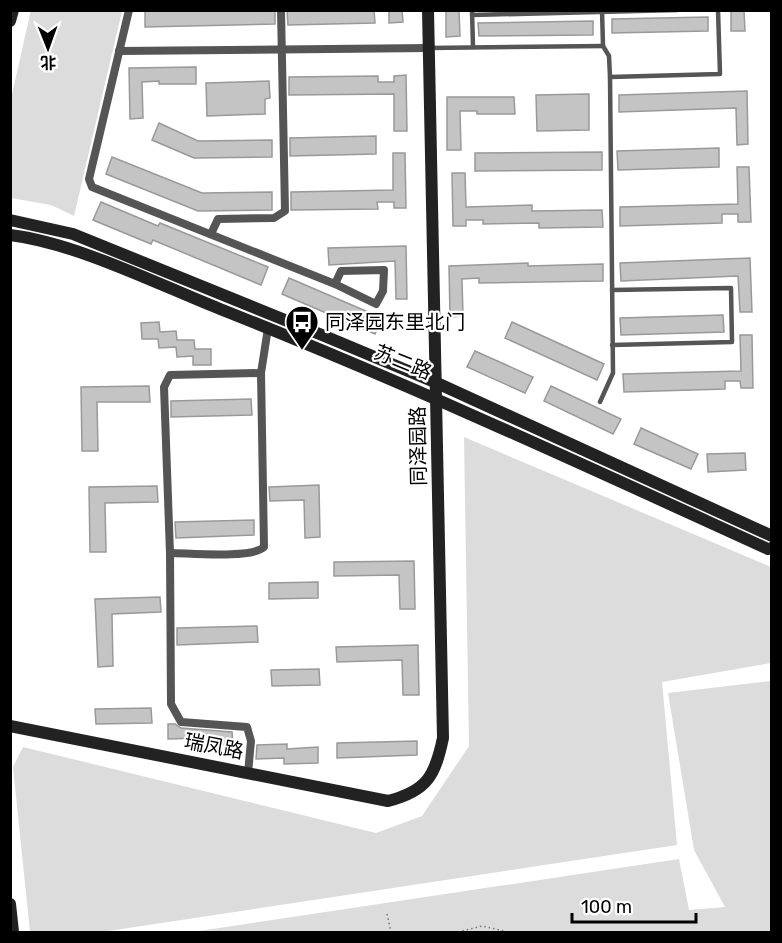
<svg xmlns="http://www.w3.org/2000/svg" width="782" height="943" font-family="Rubik,'Noto Sans SC',sans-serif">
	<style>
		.green { fill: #dcdcdc }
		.building { fill: #c4c4c4; stroke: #999; stroke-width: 1.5 }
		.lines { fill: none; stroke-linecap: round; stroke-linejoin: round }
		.path { stroke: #777; stroke-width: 1.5; stroke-dasharray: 1.5 3; stroke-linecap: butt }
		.lane { stroke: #555; stroke-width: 4.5 }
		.street { stroke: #555; stroke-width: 8 }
		.secondary { stroke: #222; stroke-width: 12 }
		.labels { text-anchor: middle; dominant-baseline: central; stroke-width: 4.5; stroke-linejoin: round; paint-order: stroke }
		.poi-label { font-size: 20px; fill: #000; stroke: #fff; text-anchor: start }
		.street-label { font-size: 20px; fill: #000; stroke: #fff }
	</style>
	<rect width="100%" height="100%" fill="#fff"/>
	<g class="green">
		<path d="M31 10 122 11 74 216 51 205 11 198V99Z"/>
		<path d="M464 437 771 567V663L662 682 677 845 102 932H30L13 767 23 747 376 833 422 816 469 746Z"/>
		<path d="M771 681V932H192L679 859 689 910 725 907 694 850 668 693Z"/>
	</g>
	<g class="building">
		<path d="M145 10H275V24L145 27Z"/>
		<path d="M287 10H374L375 23 288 25Z"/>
		<path d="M389 10H402L403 22 389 23Z"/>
		<path d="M446 10H459L460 36 446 37Z"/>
		<path d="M731 10H744L745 31H731Z"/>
		<path d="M708 17V31L612 33V19Z"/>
		<path d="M593 21V35L479 36 478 23Z"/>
		<path d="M196 67V84H159V81L142 82 143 118 130 119 129 68Z"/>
		<path d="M406 75 407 131H394V94L289 95V77L378 76V82H394V76Z"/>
		<path d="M269 81 270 98 265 99V114L207 116 206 83Z"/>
		<path d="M747 91 748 144 737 145 736 108 619 112V95Z"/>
		<path d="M589 94V130L537 131 536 95Z"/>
		<path d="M447 97H514L515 114H477V111H460L461 150H447Z"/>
		<path d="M159 123 198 141 272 140V157L194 158 152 140Z"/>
		<path d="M376 136V154L290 156V138Z"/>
		<path d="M719 148V167L618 170 617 151Z"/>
		<path d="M602 152V170L475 171V153Z"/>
		<path d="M393 153H405L406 208H394V202H377L378 209 291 210V192L393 190Z"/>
		<path d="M112 157 202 193 272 192V210L198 211 106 174Z"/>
		<path d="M737 167H749L751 222H738V214H722V223L620 226V207L738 204Z"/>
		<path d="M452 173H465L466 207 532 205V211L602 210 603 227 539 228V223L483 224V220H466V226H453Z"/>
		<path d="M101 202 158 226 160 223 268 267 261 285 153 240 151 244 93 220Z"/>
		<path d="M406 246 407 299H396L395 261 329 265 328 248Z"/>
		<path d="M750 258 752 312H740L738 276 621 281 620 263Z"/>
		<path d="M528 263V266L603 264V281L479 283V278L462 279 463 316 450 317 449 266Z"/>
		<path d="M289 278 382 318 375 334 282 294Z"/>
		<path d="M723 315 724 332 621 335 620 318Z"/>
		<path d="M159 322 160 332 176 331 177 340H194L195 349H211V365H193V356L177 357 176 347 159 348 158 339H142L141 323Z"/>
		<path d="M512 322 604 364 597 380 505 338Z"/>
		<path d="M740 335H752L753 388H741L740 381H725V389L624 392 623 374 741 371Z"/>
		<path d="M475 351 533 377 525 393 467 367Z"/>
		<path d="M149 386 150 402H97L98 451H82L81 387Z"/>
		<path d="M551 386 621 419 613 434 544 401Z"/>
		<path d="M251 399 252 415 171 417V401Z"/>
		<path d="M641 428 698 454 691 469 634 444Z"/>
		<path d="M745 453 746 470 708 472 707 454Z"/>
		<path d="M319 485 320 537 305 538 304 500 270 501 269 487Z"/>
		<path d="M157 486 158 502 105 503 106 552H90L89 487Z"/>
		<path d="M254 520V535L176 538 175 522Z"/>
		<path d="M414 561 415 609H400L399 575 334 576V562Z"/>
		<path d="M318 582V598L269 599V583Z"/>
		<path d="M160 597 161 612 112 614 113 666 98 667 95 599Z"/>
		<path d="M257 626 258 642 177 645V628Z"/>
		<path d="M418 645 419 695H403L402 660 337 662 336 647Z"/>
		<path d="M319 669 320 685 272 686 271 670Z"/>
		<path d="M151 708 152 723 96 724 95 709Z"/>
		<path d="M168 724H175L181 728 232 732 233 744 200 745V738L168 739Z"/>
		<path d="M417 741V755L337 758V743Z"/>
		<path d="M287 744V749L318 747V763L284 764V758L256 759 257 745Z"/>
	</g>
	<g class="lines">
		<g class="path">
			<path d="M387 914 391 932"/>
			<path d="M458 932 482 926 508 932"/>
		</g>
		<g class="lane">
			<path d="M472 10 473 47"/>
			<path d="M472 15 678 10"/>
			<path d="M429 48 603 46"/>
			<path d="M610 77 720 74 718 10"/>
			<path d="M612 290 731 288 732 342 612 345"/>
			<path d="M600 402 613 373 610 77 609 56 603 46 602 10"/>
		</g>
		<g class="street">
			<path d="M129 10 89 179 92 187 335 284 376 304 383 291 384 270 341 271 335 284"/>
			<path d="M119 51 429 48"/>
			<path d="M211 234 218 219 274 218 285 211 281 10"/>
			<path d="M170 553C188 553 252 559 264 547L261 373 268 328"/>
			<path d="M248 773 251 741 247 727 181 722 171 704 170 553 164 387 170 375 261 373"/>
		</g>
		<g class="secondary">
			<path d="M10 21 13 10"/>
			<path d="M10 220 73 234 322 335 437 383 772 536"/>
			<path d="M10 235C76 243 157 284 220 309 405 382 586 466 768 549L772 548"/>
			<path d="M10 726 388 801C427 791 435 776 443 738L428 10"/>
			<path d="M10 904 13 932"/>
		</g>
	</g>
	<defs>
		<g id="bus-pin" transform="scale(1.725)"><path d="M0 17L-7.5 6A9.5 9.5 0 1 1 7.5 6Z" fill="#000" stroke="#fff"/><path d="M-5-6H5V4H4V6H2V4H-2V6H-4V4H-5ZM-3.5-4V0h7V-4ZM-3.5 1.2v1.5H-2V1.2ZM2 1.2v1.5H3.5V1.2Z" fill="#fff"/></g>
	</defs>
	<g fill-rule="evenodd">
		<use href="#bus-pin" x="302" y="322"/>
	</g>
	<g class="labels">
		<g class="poi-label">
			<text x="325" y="322">同泽园东里北门</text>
		</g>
		<g class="street-label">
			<text transform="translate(403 362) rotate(22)">苏二路</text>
			<text transform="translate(418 446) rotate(-91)">同泽园路</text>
			<text transform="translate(214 746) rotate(11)">瑞凤路</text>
		</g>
	</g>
	<rect width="782" height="943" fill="none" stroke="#000000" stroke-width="24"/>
	<g transform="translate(48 48) rotate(179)" stroke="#ffffff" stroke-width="4.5" paint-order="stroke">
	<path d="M0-4.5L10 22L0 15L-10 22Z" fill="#000000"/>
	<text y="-9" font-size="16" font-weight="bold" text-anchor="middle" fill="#000000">北</text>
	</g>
	<path d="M572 913v9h124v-9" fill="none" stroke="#000000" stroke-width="3"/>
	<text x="581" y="913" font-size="18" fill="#000000" stroke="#ffffff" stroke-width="4.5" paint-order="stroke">100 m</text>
</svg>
